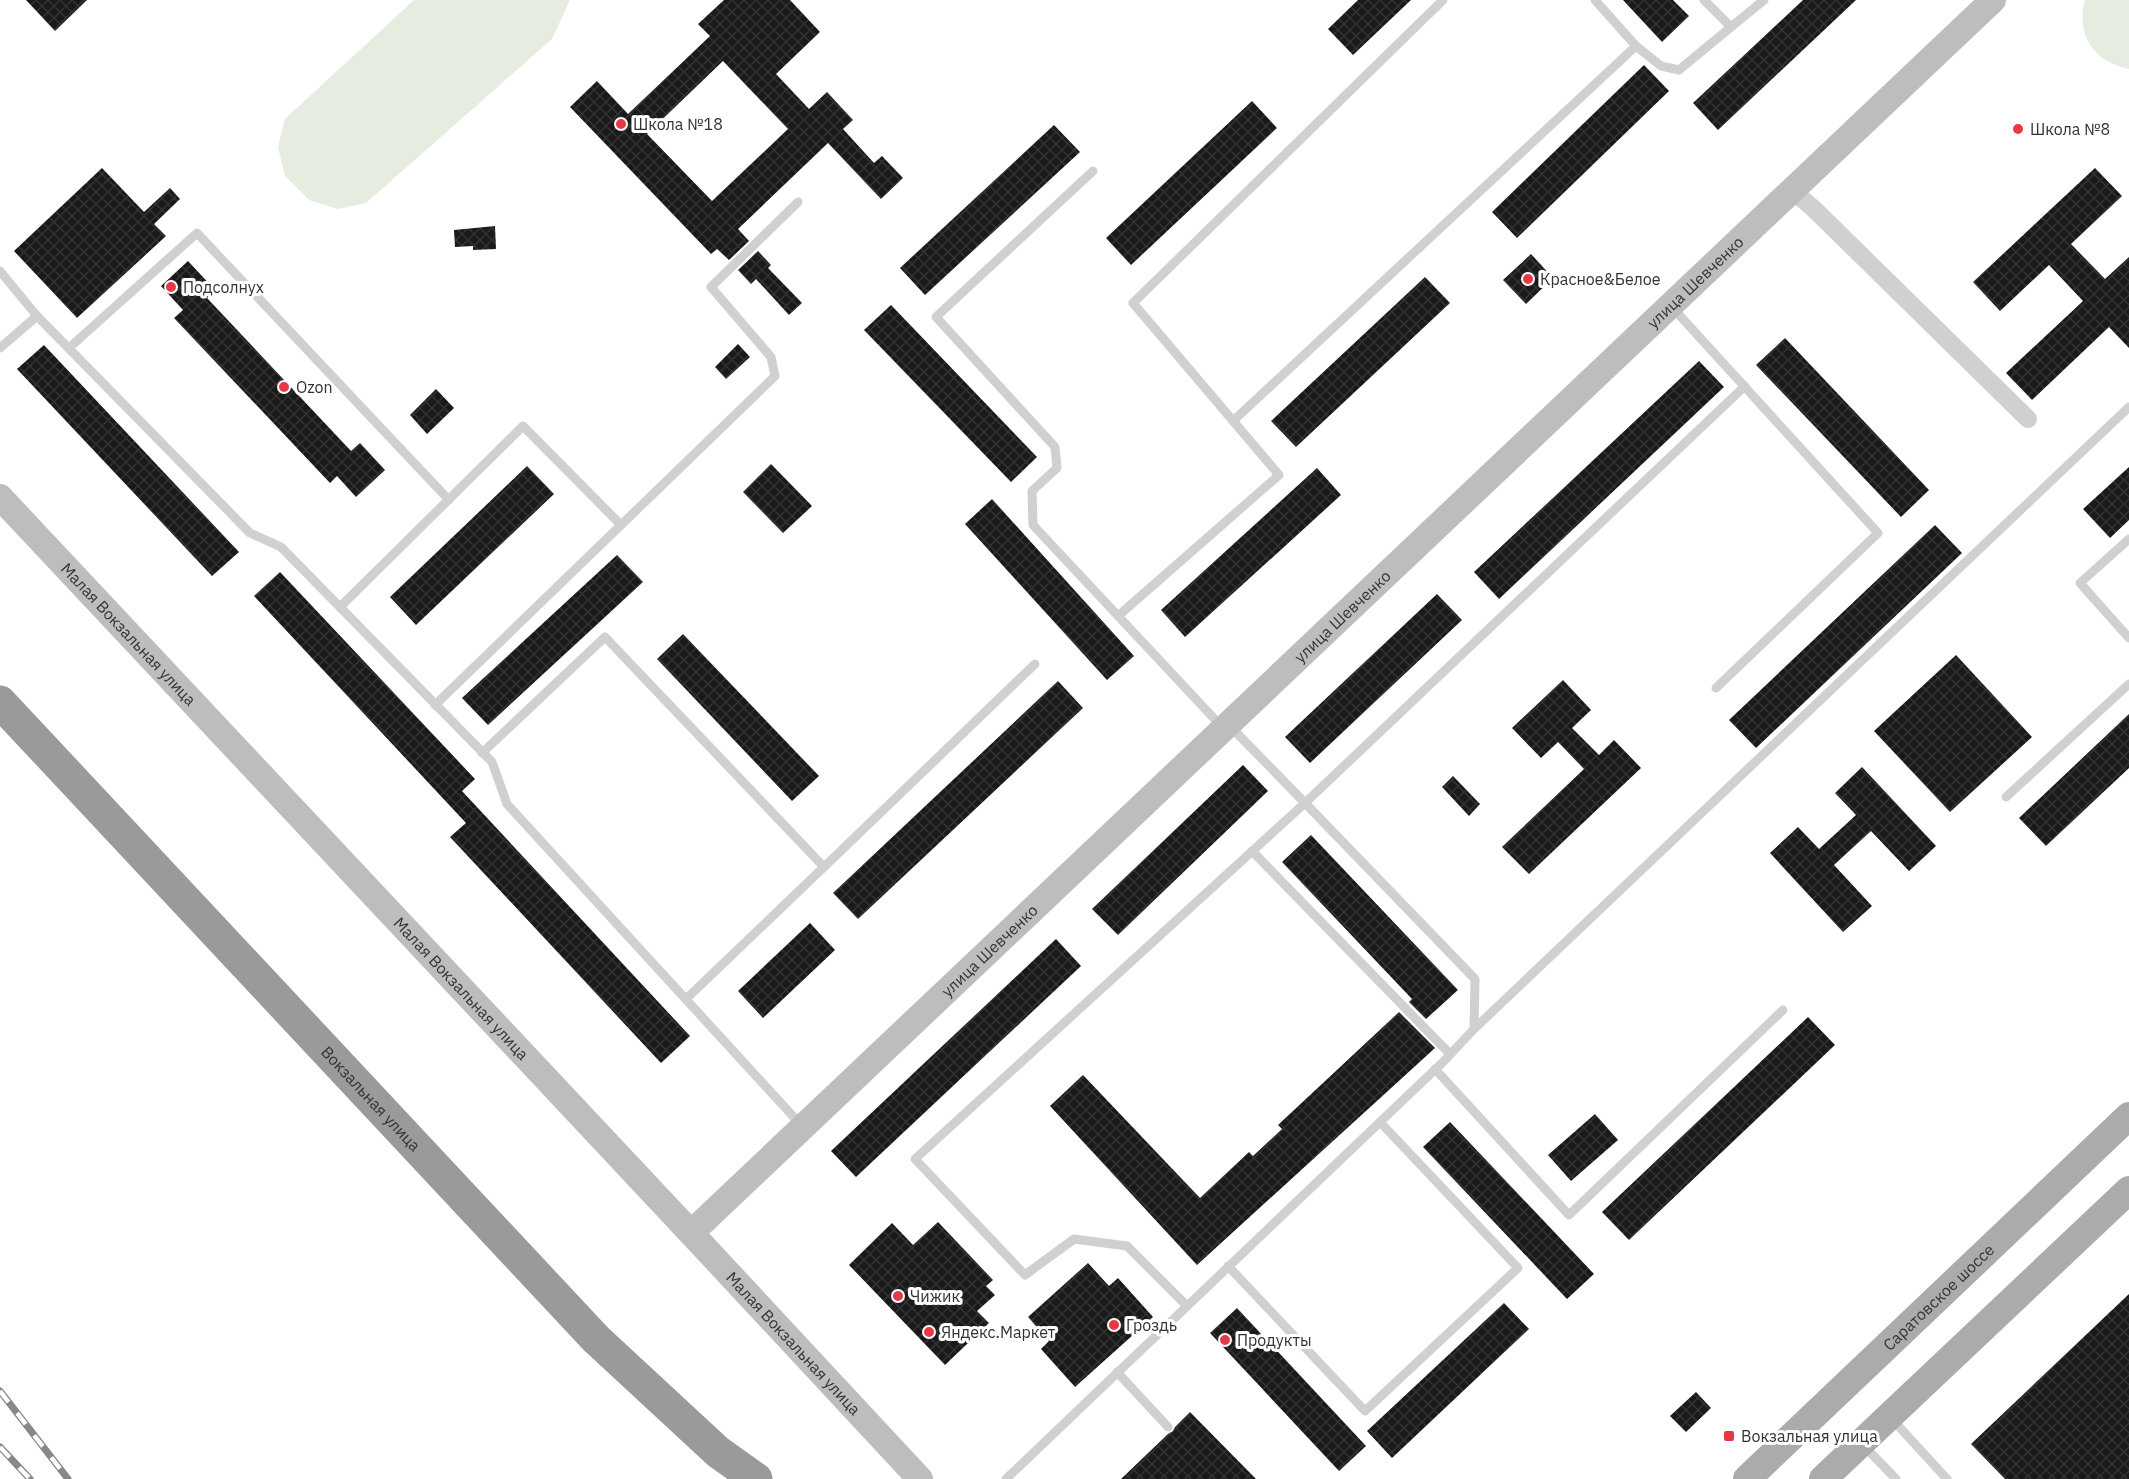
<svg xmlns="http://www.w3.org/2000/svg" width="2129" height="1479" font-family="'IBM Plex Sans',sans-serif">
	<style>
		.green { fill: #e6ecdf }
		.building { fill: url(#building-cross-hatch); fill-rule: evenodd }
		.lines { fill: none; stroke-linecap: round; stroke-linejoin: round }
		.lane { stroke: #d0d0d0; stroke-width: 9 }
		.street { stroke: #d0d0d0; stroke-width: 18 }
		.secondary { stroke: #bdbdbd; stroke-width: 26 }
		.primary { stroke: #ababab; stroke-width: 28 }
		.highway { stroke: #9a9a9a; stroke-width: 33 }
		.rail-casing { stroke: #888; stroke-width: 7 }
		.rail { stroke: #fff; stroke-width: 4.5; stroke-dasharray: 14; stroke-linecap: butt }
		.poi-dot { fill: #e63946; stroke: #fff; stroke-width: 2 }
		.labels { text-anchor: middle; dominant-baseline: central; stroke-width: 6; stroke-linejoin: round; paint-order: stroke }
		.poi-label { font-size: 16px; fill: #333; stroke: #fff; text-anchor: start }
		.street-label { font-size: 16px; fill: #333; stroke: #fff }
	</style>
	<defs>
		<pattern id="building-cross-hatch" width="8" height="8" patternUnits="userSpaceOnUse" patternTransform="scale(1.5)"><rect width="8" height="8" fill="#1a1a1a"/><path d="M0 0l8 8M0 8l8-8" fill="none" stroke="#333"/></pattern>
	</defs>
	<rect width="100%" height="100%" fill="#fff"/>
	<g class="green">
		<path d="M414 0H570L552 39 366 203 338 209 309 200 285 176 278 147 285 119Z"/>
		<path d="M2085 0H2129V69C2093 61 2076 36 2085 0Z"/>
	</g>
	<g class="building">
		<path d="M26 0H87L55 31Z"/>
		<path d="M724 0H790L820 32 776 74 809 109 827 92 853 120 843 129 874 163 882 156 903 178 881 199 828 143 738 229 749 241 729 260 717 249 711 254 570 107 597 81 628 114 710 36 698 24ZM723 61 788 129 712 201 647 134Z"/>
		<path d="M1358 0H1411L1353 55 1328 29Z"/>
		<path d="M1623 0H1673L1689 16 1662 42Z"/>
		<path d="M1803 0H1856L1718 130 1693 103Z"/>
		<path d="M1644 65 1669 91 1517 238 1492 212Z"/>
		<path d="M1252 101 1277 128 1131 265 1106 238Z"/>
		<path d="M1054 125 1080 152 925 295 900 268Z"/>
		<path d="M102 168 144 212 170 188 180 199 154 224 166 236 77 318 14 251Z"/>
		<path d="M2095 168 2122 196 2071 244 2105 279 2129 257V348L2109 327 2032 400 2006 373 2083 301 2049 265 2000 311 1973 282Z"/>
		<path d="M495 226 496 249 473 250V246L455 247 454 230Z"/>
		<path d="M758 251 771 265 768 268 802 303 789 315 756 279 751 284 738 270Z"/>
		<path d="M1531 254 1553 278 1526 304 1503 280Z"/>
		<path d="M188 261 215 290 207 298 351 451 360 443 385 470 356 497 337 476 330 483 174 318 183 310 161 286Z"/>
		<path d="M1425 277 1450 303 1296 447 1271 421Z"/>
		<path d="M891 305 1037 457 1011 482 864 330Z"/>
		<path d="M1785 338 1929 490 1901 517 1756 365Z"/>
		<path d="M738 344 750 357 726 379 715 367Z"/>
		<path d="M44 345 239 552 212 576 17 369Z"/>
		<path d="M1699 361 1724 387 1499 599 1474 572Z"/>
		<path d="M436 389 454 408 427 434 410 415Z"/>
		<path d="M771 464 812 506 783 533 743 492Z"/>
		<path d="M527 466 554 494 416 625 390 597Z"/>
		<path d="M2129 467V520L2110 538 2083 509Z"/>
		<path d="M1317 468 1341 495 1185 637 1161 610Z"/>
		<path d="M992 499 1134 656 1107 680 965 524Z"/>
		<path d="M1935 525 1962 553 1756 748 1729 720Z"/>
		<path d="M617 555 643 582 488 725 462 698Z"/>
		<path d="M280 572 475 779 462 791 690 1036 661 1063 450 837 466 823 254 596Z"/>
		<path d="M1437 594 1462 620 1310 763 1285 737Z"/>
		<path d="M683 634 819 776 792 801 657 659Z"/>
		<path d="M1956 655 2032 737 1950 812 1874 731Z"/>
		<path d="M1563 680 1591 710 1572 728 1599 755 1614 740 1641 768 1529 874 1502 847 1584 769 1558 742 1541 758 1512 728Z"/>
		<path d="M1058 681 1083 708 858 919 833 893Z"/>
		<path d="M2129 714V768L2046 846 2019 818Z"/>
		<path d="M1243 765 1268 791 1118 935 1092 909Z"/>
		<path d="M1862 767 1936 846 1909 871 1871 831 1834 865 1872 906 1843 932 1770 853 1798 827 1819 849 1856 815 1835 793Z"/>
		<path d="M1453 776 1480 804 1469 816 1442 787Z"/>
		<path d="M1311 835 1458 990 1426 1019 1409 1002 1412 999 1282 862Z"/>
		<path d="M810 923 835 950 763 1018 738 991Z"/>
		<path d="M1056 939 1081 966 856 1177 831 1151Z"/>
		<path d="M1399 1012 1435 1048 1197 1265 1050 1106 1083 1075 1200 1198 1249 1152 1253 1156 1282 1129 1278 1125Z"/>
		<path d="M1808 1017 1835 1045 1629 1240 1602 1212Z"/>
		<path d="M1595 1114 1618 1140 1571 1181 1548 1155Z"/>
		<path d="M1450 1122 1594 1274 1567 1299 1423 1147Z"/>
		<path d="M938 1222 993 1280 986 1286 995 1295 977 1311 989 1323 945 1365 849 1265 892 1223 913 1245Z"/>
		<path d="M1088 1263 1109 1286 1118 1278 1153 1317 1075 1387 1041 1349 1049 1341 1028 1317Z"/>
		<path d="M2129 1294V1479H2005L1971 1444Z"/>
		<path d="M1504 1303 1529 1329 1392 1458 1367 1431Z"/>
		<path d="M1237 1308 1366 1446 1339 1471 1210 1333Z"/>
		<path d="M1696 1392 1711 1408 1686 1432 1670 1416Z"/>
		<path d="M1190 1412 1256 1479H1121L1168 1434 1173 1431 1175 1427Z"/>
	</g>
	<g class="lines">
		<g class="lane">
			<path d="M1595 0 1636 46 1661 66 1679 70 1731 27"/>
			<path d="M1704 0 1731 27 1764 0"/>
			<path d="M1093 171 936 317 1055 447 1057 468 1032 491 1033 525 1222 727"/>
			<path d="M0 271 37 316"/>
			<path d="M1671 306 1878 533 1716 688"/>
			<path d="M0 348 37 316 250 533 281 547 492 762 507 804 801 1125"/>
			<path d="M69 348 197 233 449 500"/>
			<path d="M1233 421 1636 46"/>
			<path d="M2129 539 2080 583 2129 638"/>
			<path d="M340 607 523 426 621 525"/>
			<path d="M1118 616 1279 475 1133 303 1443 0"/>
			<path d="M435 705 775 376 771 357 711 287 798 202"/>
			<path d="M1230 726 1305 803 1745 386"/>
			<path d="M482 753 605 637 824 867 686 999"/>
			<path d="M2006 797 2129 684"/>
			<path d="M1252 851 1450 1054"/>
			<path d="M824 867 1035 664"/>
			<path d="M1474 1029 2129 407"/>
			<path d="M1435 1069 1569 1215 1783 1010"/>
			<path d="M1228 1266 1365 1411 1518 1268 1380 1122"/>
			<path d="M1117 1372 1168 1427"/>
			<path d="M1891 1418 1947 1479"/>
			<path d="M1863 1445 1896 1479"/>
			<path d="M1006 1479 1444 1061 1474 1029 1475 979 1305 803 915 1159 1025 1275 1074 1239 1127 1246 1186 1305"/>
		</g>
		<path class="street" d="M1792 190 1815 210 2028 419"/>
		<g class="secondary">
			<path id="s1" d="M0 497 691 1233 920 1479"/>
			<path id="s2" d="M691 1233 1993 0"/>
		</g>
		<g class="primary">
			<path id="s3" d="M1747 1479 2129 1116"/>
			<path d="M1823 1479 2129 1190"/>
		</g>
		<path class="highway" id="s4" d="M0 702 596 1339 718 1452 756 1479"/>
		<g class="rail-casing">
			<g id="rail">
				<path d="M0 1391 68 1479"/>
				<path d="M0 1447 30 1479"/>
			</g>
		</g>
		<use href="#rail" class="rail"/>
	</g>
	<g class="poi-dot">
		<circle cx="621" cy="124" r="6"/>
		<circle cx="2018" cy="129" r="6"/>
		<circle cx="1528" cy="279" r="6"/>
		<circle cx="171" cy="287" r="6"/>
		<circle cx="284" cy="387" r="6"/>
		<circle cx="898" cy="1296" r="6"/>
		<circle cx="1114" cy="1325" r="6"/>
		<circle cx="929" cy="1332" r="6"/>
		<circle cx="1225" cy="1340" r="6"/>
		<rect x="1723" y="1430" width="12" height="12" rx="3"/>
	</g>
	<g class="labels">
		<g class="poi-label">
			<text x="633" y="124">Школа №18</text>
			<text x="2030" y="129">Школа №8</text>
			<text x="1540" y="279">Красное&amp;Белое</text>
			<text x="183" y="287">Подсолнух</text>
			<text x="296" y="387">Ozon</text>
			<text x="910" y="1296">Чижик</text>
			<text x="1126" y="1325">Гроздь</text>
			<text x="941" y="1332">Яндекс.Маркет</text>
			<text x="1237" y="1340">Продукты</text>
			<text x="1741" y="1436">Вокзальная улица</text>
		</g>
		<g class="street-label">
			<text stroke="none"><textPath href="#s2" startOffset="1383">улица Шевченко</textPath></text>
			<text stroke="none"><textPath href="#s2" startOffset="897">улица Шевченко</textPath></text>
			<text stroke="none"><textPath href="#s1" startOffset="188">Малая Вокзальная улица</textPath></text>
			<text stroke="none"><textPath href="#s2" startOffset="411">улица Шевченко</textPath></text>
			<text stroke="none"><textPath href="#s1" startOffset="674">Малая Вокзальная улица</textPath></text>
			<text stroke="none"><textPath href="#s4" startOffset="543">Вокзальная улица</textPath></text>
			<text stroke="none"><textPath href="#s3" startOffset="264">Саратовское шоссе</textPath></text>
			<text stroke="none"><textPath href="#s1" startOffset="1160">Малая Вокзальная улица</textPath></text>
		</g>
	</g>
</svg>
